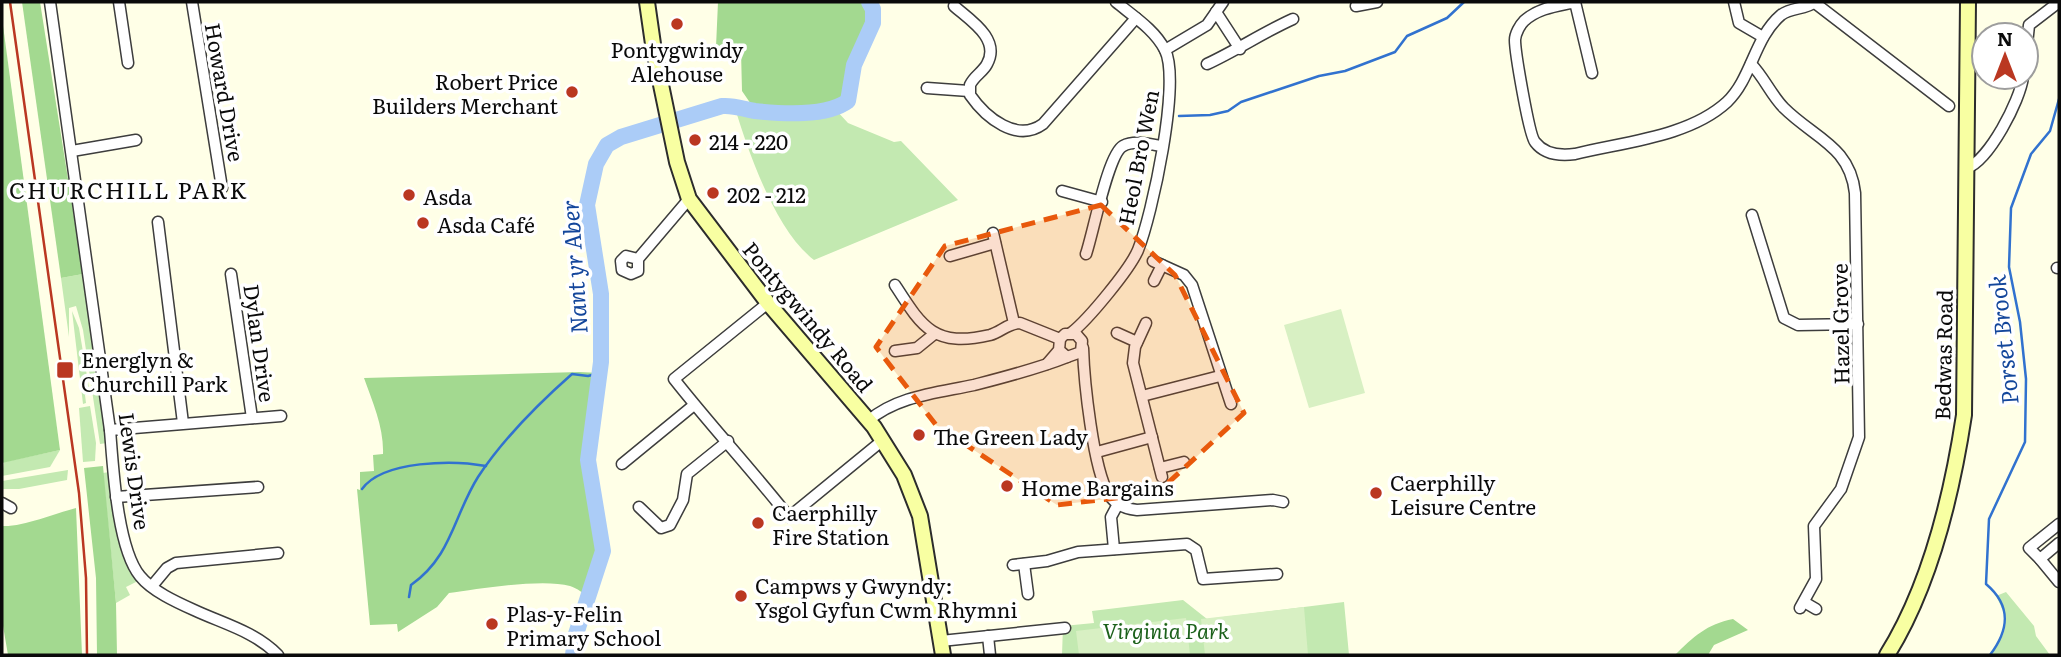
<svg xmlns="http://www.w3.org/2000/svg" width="2061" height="657" font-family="Literata,serif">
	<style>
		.green { fill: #c3e9b1 }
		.forest { fill: #a3d990 }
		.pitch { fill: #d8f0c3 }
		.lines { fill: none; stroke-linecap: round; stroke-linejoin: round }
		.stream { stroke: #3172cf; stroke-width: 2.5 }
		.river { stroke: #abccf7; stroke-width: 16 }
		.street-casing { stroke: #3d3d3d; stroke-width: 13 }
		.secondary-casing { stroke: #2c2c2c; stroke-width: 18 }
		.street { stroke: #fff; stroke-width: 10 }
		.secondary { stroke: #f8ffa2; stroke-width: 14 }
		.rail { stroke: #ba3721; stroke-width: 2.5 }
		.marked { fill: #e8590c; fill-opacity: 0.2; stroke: #e8590c; stroke-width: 5; stroke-dasharray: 14 9; stroke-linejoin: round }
		.poi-dot { fill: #ba3721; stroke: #fff; stroke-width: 2.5 }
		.labels { text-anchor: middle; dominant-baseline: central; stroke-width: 7; stroke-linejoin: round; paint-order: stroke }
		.poi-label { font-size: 21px; fill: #0a0a0a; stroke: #fff; text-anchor: start }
		.street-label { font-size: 21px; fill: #0a0a0a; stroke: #fff }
		.park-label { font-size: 21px; font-style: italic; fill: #1c611b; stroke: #fff }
		.neighbourhood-label { font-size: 23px; letter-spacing: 2px; fill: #0a0a0a; stroke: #fff }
		.water-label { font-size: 23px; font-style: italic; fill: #13469b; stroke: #fff }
	</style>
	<rect width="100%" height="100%" fill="#ffffe7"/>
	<g class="green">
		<path d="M734 105 755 110H836L848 123 894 142 901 141 958 200 814 260C775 230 748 151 734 105Z"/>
		<path d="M83 274 107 443 100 444 83 330 76 306 69 308V337L61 278Z"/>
		<path d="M72 311 79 328 90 394 85 395 86 403 83 404Z"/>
		<path d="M90 406 96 443 95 461 83 462 79 408Z"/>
		<path d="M60 450 50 467 2 476 4 462Z"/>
		<path d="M68 470 67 480 19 489H2V481Z"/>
		<path d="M109 472 122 554 138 581 126 587 130 595 116 603 103 473Z"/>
		<path d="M2006 592 2034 626 2036 636 2050 655H1990C2008 632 2010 622 1996 596Z"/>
		<path d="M1183 600 1207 619 1344 602 1349 655H1062L1063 626 1094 623 1092 611Z"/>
	</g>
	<g class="forest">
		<path d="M22 2H40L83 274 61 278Z"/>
		<path d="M718 2H869L873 9V23L854 65 848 101 836 110H755L742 91 741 51 716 47Z"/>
		<path d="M2 18 60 450 2 463Z"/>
		<path d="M579 372 600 373 588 460 603 551 590 597C584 594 577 588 570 586 542 578 479 589 449 593L437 607 398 632 397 624 370 625 357 489 360 490V472L374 471 373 455 383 454C384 428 373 403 364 378Z"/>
		<path d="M103 466 116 603 117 655H97L96 578 84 468Z"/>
		<path d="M76 508 82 655H8L2 620V526C23 527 53 514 76 508Z"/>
		<path d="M1733 619 1748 630 1714 645 1708 655H1675C1693 637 1707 624 1733 619Z"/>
	</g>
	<g class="pitch">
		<path d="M1341 309 1365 393 1309 408 1284 325Z"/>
		<path d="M1304 607 1308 655H1205L1201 619Z"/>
		<path d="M1186 618 1190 655H1079L1076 631Z"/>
	</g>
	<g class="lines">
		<g class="stream">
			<path d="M1179 116 1210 115 1228 111 1241 102 1319 76 1345 71 1395 52 1407 36 1447 18 1464 2"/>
			<path d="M362 489C383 460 454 460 486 466"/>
			<path d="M409 597 411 585C452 556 453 517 478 477 503 439 538 404 572 374L588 376 600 373"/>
			<path d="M1990 655C2009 630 2012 606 1986 584L1989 519 2025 442 2026 379 2020 322 2009 267 2011 208 2031 154 2050 131 2059 99"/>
		</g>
		<path class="river" d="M573 655 576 634 603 551 588 460 601 362V294L587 205 596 164 607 145 621 137 722 106C735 105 743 109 755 111 783 114 826 117 848 101L854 65 873 23V9L869 2"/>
		<g class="street-casing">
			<g id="street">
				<path d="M50 2 110 430C113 466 117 548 140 576 152 591 176 602 194 610 224 624 254 631 278 655"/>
				<path d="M119 2 128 63"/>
				<path d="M192 2 222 188"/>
				<path d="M1734 2 1739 23 1763 37"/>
				<path d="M1815 3 1949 106"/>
				<path d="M954 6C970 20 1001 39 987 64 983 72 974 76 970 85V95C986 118 1017 143 1043 124L1136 18"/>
				<path d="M1356 6 1377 2"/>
				<path d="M1216 12 1240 49"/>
				<path d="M1165 50 1207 25 1223 2"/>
				<path d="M2026 54 2029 25 2059 2"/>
				<path d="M1207 64C1237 50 1264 32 1293 19"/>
				<path d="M1751 64C1764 77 1771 95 1784 108 1814 138 1850 146 1855 193L1859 437 1841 489 1814 526 1816 579 1800 608"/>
				<path d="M1592 73 1575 2C1557 6 1538 8 1524 21 1520 25 1515 34 1515 40 1515 52 1529 135 1535 142 1544 154 1560 156 1575 154 1623 142 1689 137 1727 102 1752 78 1754 38 1781 15 1791 7 1805 10 1815 2"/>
				<path d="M927 88 969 91"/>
				<path d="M72 151 136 140"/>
				<path d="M1967 168C1989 160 2020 101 2023 77"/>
				<path d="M1062 191 1102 202"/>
				<path d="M1752 215 1784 318 1798 325 1858 324"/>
				<path d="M158 222 183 423"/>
				<path d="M993 233 1014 323"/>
				<path d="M1086 254C1093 234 1108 154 1123 146 1134 140 1149 144 1161 146"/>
				<path d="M950 256 995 243"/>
				<path d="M638 259 626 256 621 261 622 270 631 274 638 271V259L689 199"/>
				<path d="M1153 261 1184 275 1192 285 1231 404"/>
				<path d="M2057 268H2059"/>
				<path d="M231 274 252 418"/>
				<path d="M1154 281 1162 265"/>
				<path d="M895 285C922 327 934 348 990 335 1001 332 1008 323 1020 323L1060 339"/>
				<path d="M768 303 674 379C711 426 752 470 789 517L883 440"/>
				<path d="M1146 323 1135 347 1133 363 1162 477"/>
				<path d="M1071 333C1088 320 1130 269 1138 250 1152 215 1181 82 1165 50 1155 30 1133 16 1116 2"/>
				<path d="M1117 333 1137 342"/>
				<path d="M1083 348C1084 380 1093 469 1109 495 1116 505 1126 509 1137 510L1273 500 1283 502"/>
				<path d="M895 351 917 348 933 335"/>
				<path d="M1047 364 1059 350 1060 339 1065 334H1076L1082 341 1081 352 1067 357 1059 350"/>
				<path d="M1142 396 1220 376"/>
				<path d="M868 421C897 396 937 393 974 385 1005 377 1037 369 1067 357"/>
				<path d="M110 430 281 416"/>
				<path d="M1097 452 1152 437"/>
				<path d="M622 464 694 405"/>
				<path d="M1160 468 1184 462"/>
				<path d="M116 497 258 487"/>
				<path d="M2 503 11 508"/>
				<path d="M639 507 661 528 670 525 683 500 687 474 728 441"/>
				<path d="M2059 524 2029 548 2040 559 2059 543"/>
				<path d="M1114 549 1111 517 1118 504"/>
				<path d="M2040 559 2059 582"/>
				<path d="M1024 564 1028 594"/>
				<path d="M1013 565 1047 561 1078 552 1187 544 1196 550 1203 579 1277 574"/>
				<path d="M152 586 167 568 176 563 278 553"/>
				<path d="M1804 602 1816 609"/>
				<path d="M988 636 990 655"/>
				<path d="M941 641 1065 628"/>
			</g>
		</g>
		<g class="secondary-casing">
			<g id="secondary">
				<path d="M647 2 654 51 677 162 689 199 768 303 874 427 904 475 920 516 943 655"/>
				<path d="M1887 655C1929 588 1952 494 1964 415L1968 2"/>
			</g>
		</g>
		<use href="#street" class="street"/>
		<use href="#secondary" class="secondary"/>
		<path class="rail" d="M10 2 79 493 86 578 87 655"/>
	</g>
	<path class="marked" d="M1101 205 1175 275 1244 413 1157 493 1057 505 936 425 876 347 945 246Z"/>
	<g class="poi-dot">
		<circle cx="677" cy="24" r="7"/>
		<circle cx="572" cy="92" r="7"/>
		<circle cx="695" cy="140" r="7"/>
		<circle cx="713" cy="193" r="7"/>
		<circle cx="409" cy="195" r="7"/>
		<circle cx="423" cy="223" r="7"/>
		<rect x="56" y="361" width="18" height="18" rx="3.5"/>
		<circle cx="919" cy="435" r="7"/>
		<circle cx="1007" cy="486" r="7"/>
		<circle cx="1376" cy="493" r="7"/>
		<circle cx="758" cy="523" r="7"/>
		<circle cx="741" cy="596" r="7"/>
		<circle cx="492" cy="624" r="7"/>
	</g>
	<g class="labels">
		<g class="poi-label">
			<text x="677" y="48" text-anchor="middle">Pontygwindy<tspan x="677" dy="24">Alehouse</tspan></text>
			<text x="558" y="80" text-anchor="end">Robert Price<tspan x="558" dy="24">Builders Merchant</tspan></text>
			<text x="709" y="140">214 - 220</text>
			<text x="727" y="193">202 - 212</text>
			<text x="423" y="195">Asda</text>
			<text x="437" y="223">Asda Café</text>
			<text x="81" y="358">Energlyn &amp;<tspan x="81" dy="24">Churchill Park</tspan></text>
			<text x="933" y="435">The Green Lady</text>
			<text x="1390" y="481">Caerphilly<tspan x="1390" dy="24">Leisure Centre</tspan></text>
			<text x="1021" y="486">Home Bargains</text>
			<text x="772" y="511">Caerphilly<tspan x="772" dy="24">Fire Station</tspan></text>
			<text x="755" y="584">Campws y Gwyndy:<tspan x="755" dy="24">Ysgol Gyfun Cwm Rhymni</tspan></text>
			<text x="506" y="612">Plas-y-Felin<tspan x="506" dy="24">Primary School</tspan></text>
		</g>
		<g class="street-label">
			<text transform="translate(226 92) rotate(80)">Howard Drive</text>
			<text transform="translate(1137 157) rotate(-79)">Heol Bro Wen</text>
			<text transform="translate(809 316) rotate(50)">Pontygwindy Road</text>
			<text transform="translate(1839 324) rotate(-91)">Hazel Grove</text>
			<text transform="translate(261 343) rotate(82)">Dylan Drive</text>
			<text transform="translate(1942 355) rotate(-89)">Bedwas Road</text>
			<text transform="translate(136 471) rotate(82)">Lewis Drive</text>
		</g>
		<g class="park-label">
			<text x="1166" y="629">Virginia Park</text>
		</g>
		<g class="neighbourhood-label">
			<text x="129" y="189">CHURCHILL PARK</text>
		</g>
		<g class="water-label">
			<text transform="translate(573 267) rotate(-94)">Nant yr Aber</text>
			<text transform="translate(2002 340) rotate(-96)">Porset Brook</text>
		</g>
	</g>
	<rect width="2061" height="657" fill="none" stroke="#0a0a0a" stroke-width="7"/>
	<g transform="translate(2005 56)"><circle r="33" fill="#ffffff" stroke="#9d9d9d" stroke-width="2"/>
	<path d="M0-5L12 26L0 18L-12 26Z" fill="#ba3721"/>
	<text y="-10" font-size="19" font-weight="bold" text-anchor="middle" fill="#0a0a0a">N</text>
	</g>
</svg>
